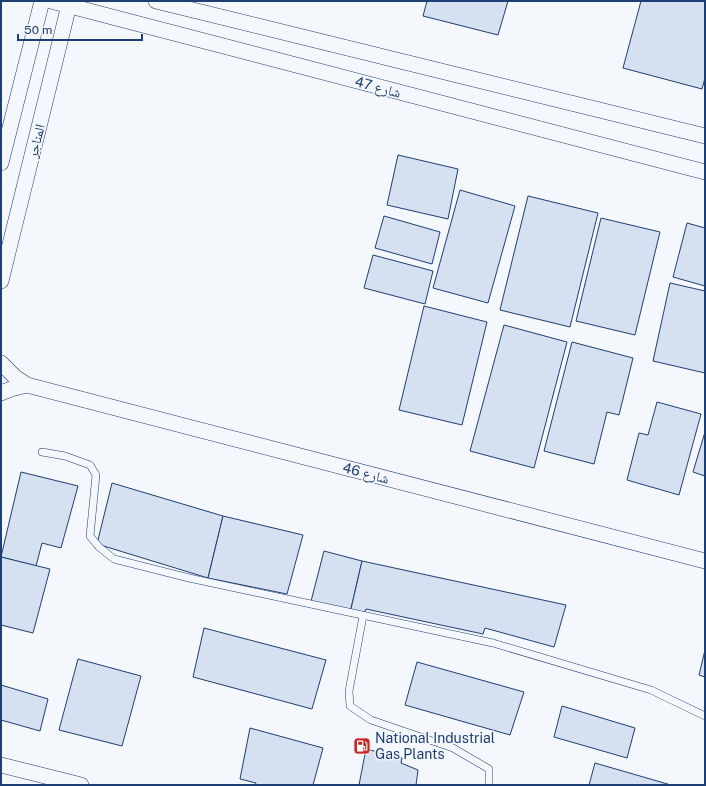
<svg xmlns="http://www.w3.org/2000/svg" width="706" height="786" font-family="'Public Sans','Noto Naskh Arabic',sans-serif">
	<style>
		.building { fill: #d5e0f0; stroke: #1d3f73 }
		.lines { fill: none; stroke-linecap: round; stroke-linejoin: round }
		.lane-casing { stroke: #1d3f73; stroke-width: 8 }
		.street-casing { stroke: #1d3f73; stroke-width: 16 }
		.lane { stroke: #f4f7fb; stroke-width: 7 }
		.street { stroke: #f4f7fb; stroke-width: 15 }
		.labels { text-anchor: middle; dominant-baseline: central; stroke-width: 3; stroke-linejoin: round; paint-order: stroke }
		.street-label { font-size: 14px; fill: #1d3f73; stroke: #f4f7fb }
		.poi-label { font-size: 14px; fill: #1d3f73; stroke: #f4f7fb; text-anchor: start }
	</style>
	<rect width="100%" height="100%" fill="#f4f7fb"/>
	<g class="building">
		<path d="M427 1H508L498 35 423 16Z"/>
		<path d="M641 1H705V78L702 89 623 68Z"/>
		<path d="M398 155 458 169 448 219 387 205Z"/>
		<path d="M460 190 515 206 488 303 433 288Z"/>
		<path d="M528 196 598 213 570 327 500 310Z"/>
		<path d="M384 216 440 232 432 264 375 248Z"/>
		<path d="M601 218 660 232 635 335 576 321Z"/>
		<path d="M687 223 705 228V286L673 277Z"/>
		<path d="M373 255 433 271 425 304 364 288Z"/>
		<path d="M670 283 705 291V373L653 361Z"/>
		<path d="M424 306 487 322 462 425 399 410Z"/>
		<path d="M504 325 567 342 534 468 470 451Z"/>
		<path d="M572 342 633 358 619 415 607 412 594 464 544 451Z"/>
		<path d="M657 402 701 414 679 495 627 480 639 433 648 435Z"/>
		<path d="M705 432V476L693 472Z"/>
		<path d="M21 472 78 486 61 548 42 543 36 566 1 557Z"/>
		<path d="M112 483 223 516 208 578 97 544Z"/>
		<path d="M223 516 303 535 287 594 208 578Z"/>
		<path d="M324 551 362 561 350 613 310 605Z"/>
		<path d="M1 557 50 569 33 633 1 625Z"/>
		<path d="M362 561 566 605 554 647 485 628 483 634 366 609 363 616 350 613Z"/>
		<path d="M204 628 326 660 312 709 193 677Z"/>
		<path d="M705 650V677L699 675Z"/>
		<path d="M78 659 141 676 122 746 59 730Z"/>
		<path d="M417 662 524 692 510 735 405 705Z"/>
		<path d="M1 685 48 699 40 731 1 720Z"/>
		<path d="M562 706 635 728 627 758 554 737Z"/>
		<path d="M250 728 323 748 313 785H255L256 783 240 779Z"/>
		<path d="M366 749 402 758 401 763 418 770 416 785H359Z"/>
		<path d="M595 763 671 785H589Z"/>
	</g>
	<g class="lines">
		<g class="lane-casing">
			<g id="lane">
				<path d="M42 452 65 456 90 465 96 475 90 536 99 547 114 559 189 578 493 643 651 690 705 716"/>
				<path d="M363 616 349 691 350 706 371 720 453 748 489 769V785"/>
			</g>
		</g>
		<g class="street-casing">
			<g id="street">
				<path d="M51 1 705 172"/>
				<path d="M156 1 705 136"/>
				<path d="M1 163 42 1"/>
				<path d="M1 281 70 1"/>
				<path d="M1 363 15 377 27 385 705 561"/>
				<path d="M1 393 11 389 27 385"/>
				<path d="M1 765 81 785"/>
			</g>
		</g>
		<use href="#lane" class="lane"/>
		<use href="#street" class="street"/>
	</g>
	<defs>
		<g id="fuel-square" transform="scale(0.9)"><rect x="-9" y="-9" width="18" height="18" rx="4" fill="#c62828" stroke="#f4f7fb"/><path d="M-5.5-6h7V0h2V4h1.3V-2.5L3-4.5l.8-.8L6-3V5H2.5V1h-1V6h-7ZM-4.2-4.7v3.2H.2V-4.7Z" fill="#fff"/></g>
	</defs>
	<g fill-rule="evenodd">
		<use href="#fuel-square" x="362" y="746"/>
	</g>
	<g class="labels">
		<g class="street-label">
			<text transform="translate(378 87) rotate(15)">شارع 47</text>
			<text transform="translate(36 141) rotate(-76)">المناجر</text>
			<text transform="translate(366 473) rotate(15)">شارع 46</text>
		</g>
		<g class="poi-label">
			<text x="375" y="738">National Industrial<tspan x="375" dy="16">Gas Plants</tspan></text>
		</g>
	</g>
	<rect width="706" height="786" fill="none" stroke="#1d3f73" stroke-width="4"/>
	<path d="M18 34v6h124v-6" fill="none" stroke="#1d3f73" stroke-width="2"/>
	<text x="24" y="34" font-size="12" fill="#1d3f73" stroke="#f4f7fb" stroke-width="3" paint-order="stroke">50 m</text>
</svg>
